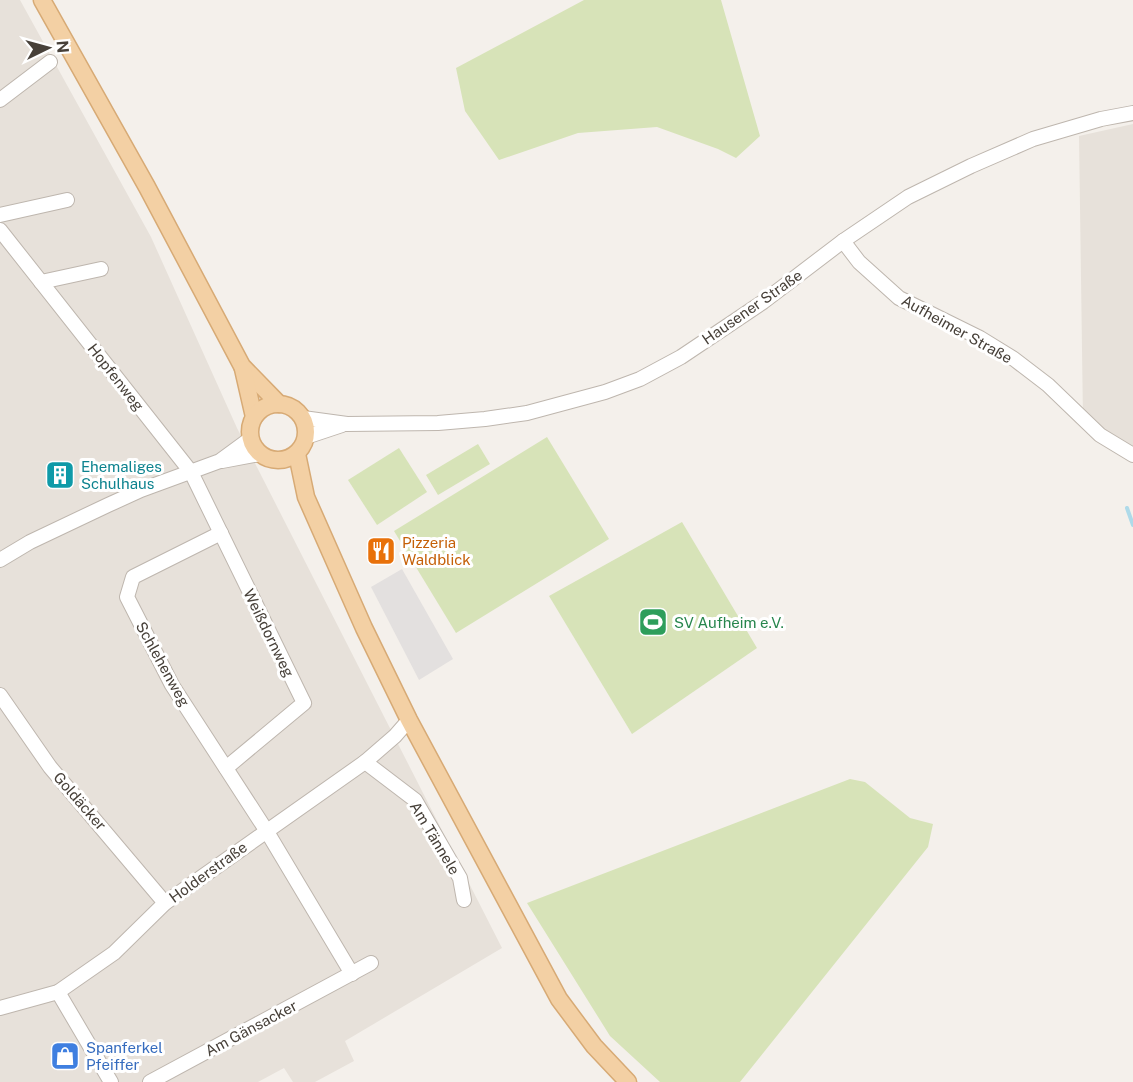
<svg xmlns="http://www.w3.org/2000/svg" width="1133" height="1082" font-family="'Public Sans',sans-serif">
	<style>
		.residential { fill: #e7e1da }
		.green { fill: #d7e3b8 }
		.parking { fill: #e3e0df }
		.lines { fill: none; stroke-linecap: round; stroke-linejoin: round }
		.stream { stroke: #aedae9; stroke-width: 4 }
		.minor-casing { stroke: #beb6ae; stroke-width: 16 }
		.major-casing { stroke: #d7aa75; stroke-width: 19 }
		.minor { stroke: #fff; stroke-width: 14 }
		.major { stroke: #f3d0a4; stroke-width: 16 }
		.labels { text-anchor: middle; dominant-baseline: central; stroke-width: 6; stroke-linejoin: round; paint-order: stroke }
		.street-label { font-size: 15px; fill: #474039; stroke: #fff }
		.culture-label { font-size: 15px; fill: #0d838f; stroke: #fff; text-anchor: start }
		.food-label { font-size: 15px; fill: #c56008; stroke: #fff; text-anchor: start }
		.leisure-label { font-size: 15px; fill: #27864d; stroke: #fff; text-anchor: start }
		.shop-label { font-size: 15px; fill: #366cbe; stroke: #fff; text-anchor: start }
	</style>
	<rect width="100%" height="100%" fill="#f4f0eb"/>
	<g class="residential">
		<path d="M0 0H20L151 237 237 428 502 948 345 1041 354 1061 315 1082H293L284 1068 258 1082H0Z"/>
		<path d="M1133 124V455L1083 420 1079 136Z"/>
	</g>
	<g class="green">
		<path d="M584 0H721L760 136 736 158 718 149 657 127 578 133 499 160 465 111 456 68Z"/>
		<path d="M547 437 609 539 456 633 394 531Z"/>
		<path d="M478 444 490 464 438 495 426 475Z"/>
		<path d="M399 448 427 492 377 525 348 480Z"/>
		<path d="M682 522 757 648 632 734 549 596Z"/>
		<path d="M850 779 865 782 910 818 933 824 928 847 740 1082H660L610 1036 527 903Z"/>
	</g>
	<path class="parking" d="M402 569 453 659 419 680 371 587Z"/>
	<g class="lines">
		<path class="stream" d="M1127 508 1133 525"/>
		<g class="minor-casing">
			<g id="minor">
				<path d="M0 100 50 62"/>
				<path d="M0 215 67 200"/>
				<path d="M0 230 191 472 304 703 226 768"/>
				<path d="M843 241 859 262 899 298 980 338 1014 359 1048 385 1100 435 1133 455"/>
				<path d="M41 282 101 269"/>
				<path d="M303 418 347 424 438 423 485 419 527 413 605 392 640 379 681 357 763 302 843 241 908 197 971 166 1033 139 1101 119 1133 113"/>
				<path d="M306 437 342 425"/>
				<path d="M222 461 260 454"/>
				<path d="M221 533 133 577 127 597 172 685 266 830 352 974"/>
				<path d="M0 560 30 542 108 505 141 490 220 461 250 439"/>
				<path d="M0 695 50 767 165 903"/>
				<path d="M365 762 415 800 460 878 464 900"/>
				<path d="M58 992 111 1082"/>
				<path d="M0 1008 58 992 114 953 165 903 365 762 395 736 409 720"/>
				<path d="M150 1082 371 963"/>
			</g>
		</g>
		<g class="major-casing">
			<g id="major">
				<path d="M42 0 147 187 242 366 279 404"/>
				<path d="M243 369 254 417"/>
				<circle cx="278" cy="432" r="28"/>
				<path d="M297 454 306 497 364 628 409 720 559 999 594 1046 628 1082"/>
			</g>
		</g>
		<use href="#minor" class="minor"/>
		<use href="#major" class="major"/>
	</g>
	<defs>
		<g id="building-square" transform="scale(1.5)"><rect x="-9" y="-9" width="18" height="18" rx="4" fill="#0f9aa8" stroke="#fff"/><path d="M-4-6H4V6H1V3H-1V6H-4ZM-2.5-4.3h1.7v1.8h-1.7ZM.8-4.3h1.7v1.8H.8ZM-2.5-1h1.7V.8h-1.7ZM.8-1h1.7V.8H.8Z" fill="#fff"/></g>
		<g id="restaurant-square" transform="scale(1.5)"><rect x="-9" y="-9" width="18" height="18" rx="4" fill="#e8710a" stroke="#fff"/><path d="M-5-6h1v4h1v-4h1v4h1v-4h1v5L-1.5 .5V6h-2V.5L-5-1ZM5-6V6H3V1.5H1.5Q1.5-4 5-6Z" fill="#fff"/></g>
		<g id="stadium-square" transform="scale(1.5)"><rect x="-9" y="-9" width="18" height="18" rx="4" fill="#2e9e5b" stroke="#fff"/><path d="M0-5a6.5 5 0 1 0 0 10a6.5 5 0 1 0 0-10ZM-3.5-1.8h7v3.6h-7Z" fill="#fff"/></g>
		<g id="shop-square" transform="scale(1.5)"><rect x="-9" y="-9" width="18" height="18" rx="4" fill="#3f7fe0" stroke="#fff"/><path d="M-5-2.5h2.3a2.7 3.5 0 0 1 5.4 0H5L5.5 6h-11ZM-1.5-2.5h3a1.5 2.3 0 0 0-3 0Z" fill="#fff"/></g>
	</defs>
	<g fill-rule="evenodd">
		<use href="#building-square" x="60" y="475"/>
		<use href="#restaurant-square" x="381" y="551"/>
		<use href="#stadium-square" x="653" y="622"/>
		<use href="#shop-square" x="65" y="1056"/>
	</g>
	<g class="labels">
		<g class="street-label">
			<text transform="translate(752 307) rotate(-35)">Hausener Straße</text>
			<text transform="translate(957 329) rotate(29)">Aufheimer Straße</text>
			<text transform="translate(116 377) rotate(52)">Hopfenweg</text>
			<text transform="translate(269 633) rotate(64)">Weißdornweg</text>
			<text transform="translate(163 664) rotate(61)">Schlehenweg</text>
			<text transform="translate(80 801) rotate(49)">Goldäcker</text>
			<text transform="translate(435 838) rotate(59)">Am Tännele</text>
			<text transform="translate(208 872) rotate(-36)">Holderstraße</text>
			<text transform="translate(251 1028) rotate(-28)">Am Gänsacker</text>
		</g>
		<g class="culture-label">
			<text x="81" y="466">Ehemaliges<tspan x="81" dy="17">Schulhaus</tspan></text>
		</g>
		<g class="food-label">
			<text x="402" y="542">Pizzeria<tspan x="402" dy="17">Waldblick</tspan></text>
		</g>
		<g class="leisure-label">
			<text x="674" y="622">SV Aufheim e.V.</text>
		</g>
		<g class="shop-label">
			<text x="86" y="1047">Spanferkel<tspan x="86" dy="17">Pfeiffer</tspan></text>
		</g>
	</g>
	<g transform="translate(48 48) rotate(85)" stroke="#ffffff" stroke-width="4.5" paint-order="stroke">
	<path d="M0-4.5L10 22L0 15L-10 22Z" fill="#474039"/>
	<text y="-9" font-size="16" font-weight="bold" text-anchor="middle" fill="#474039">N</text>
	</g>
</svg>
